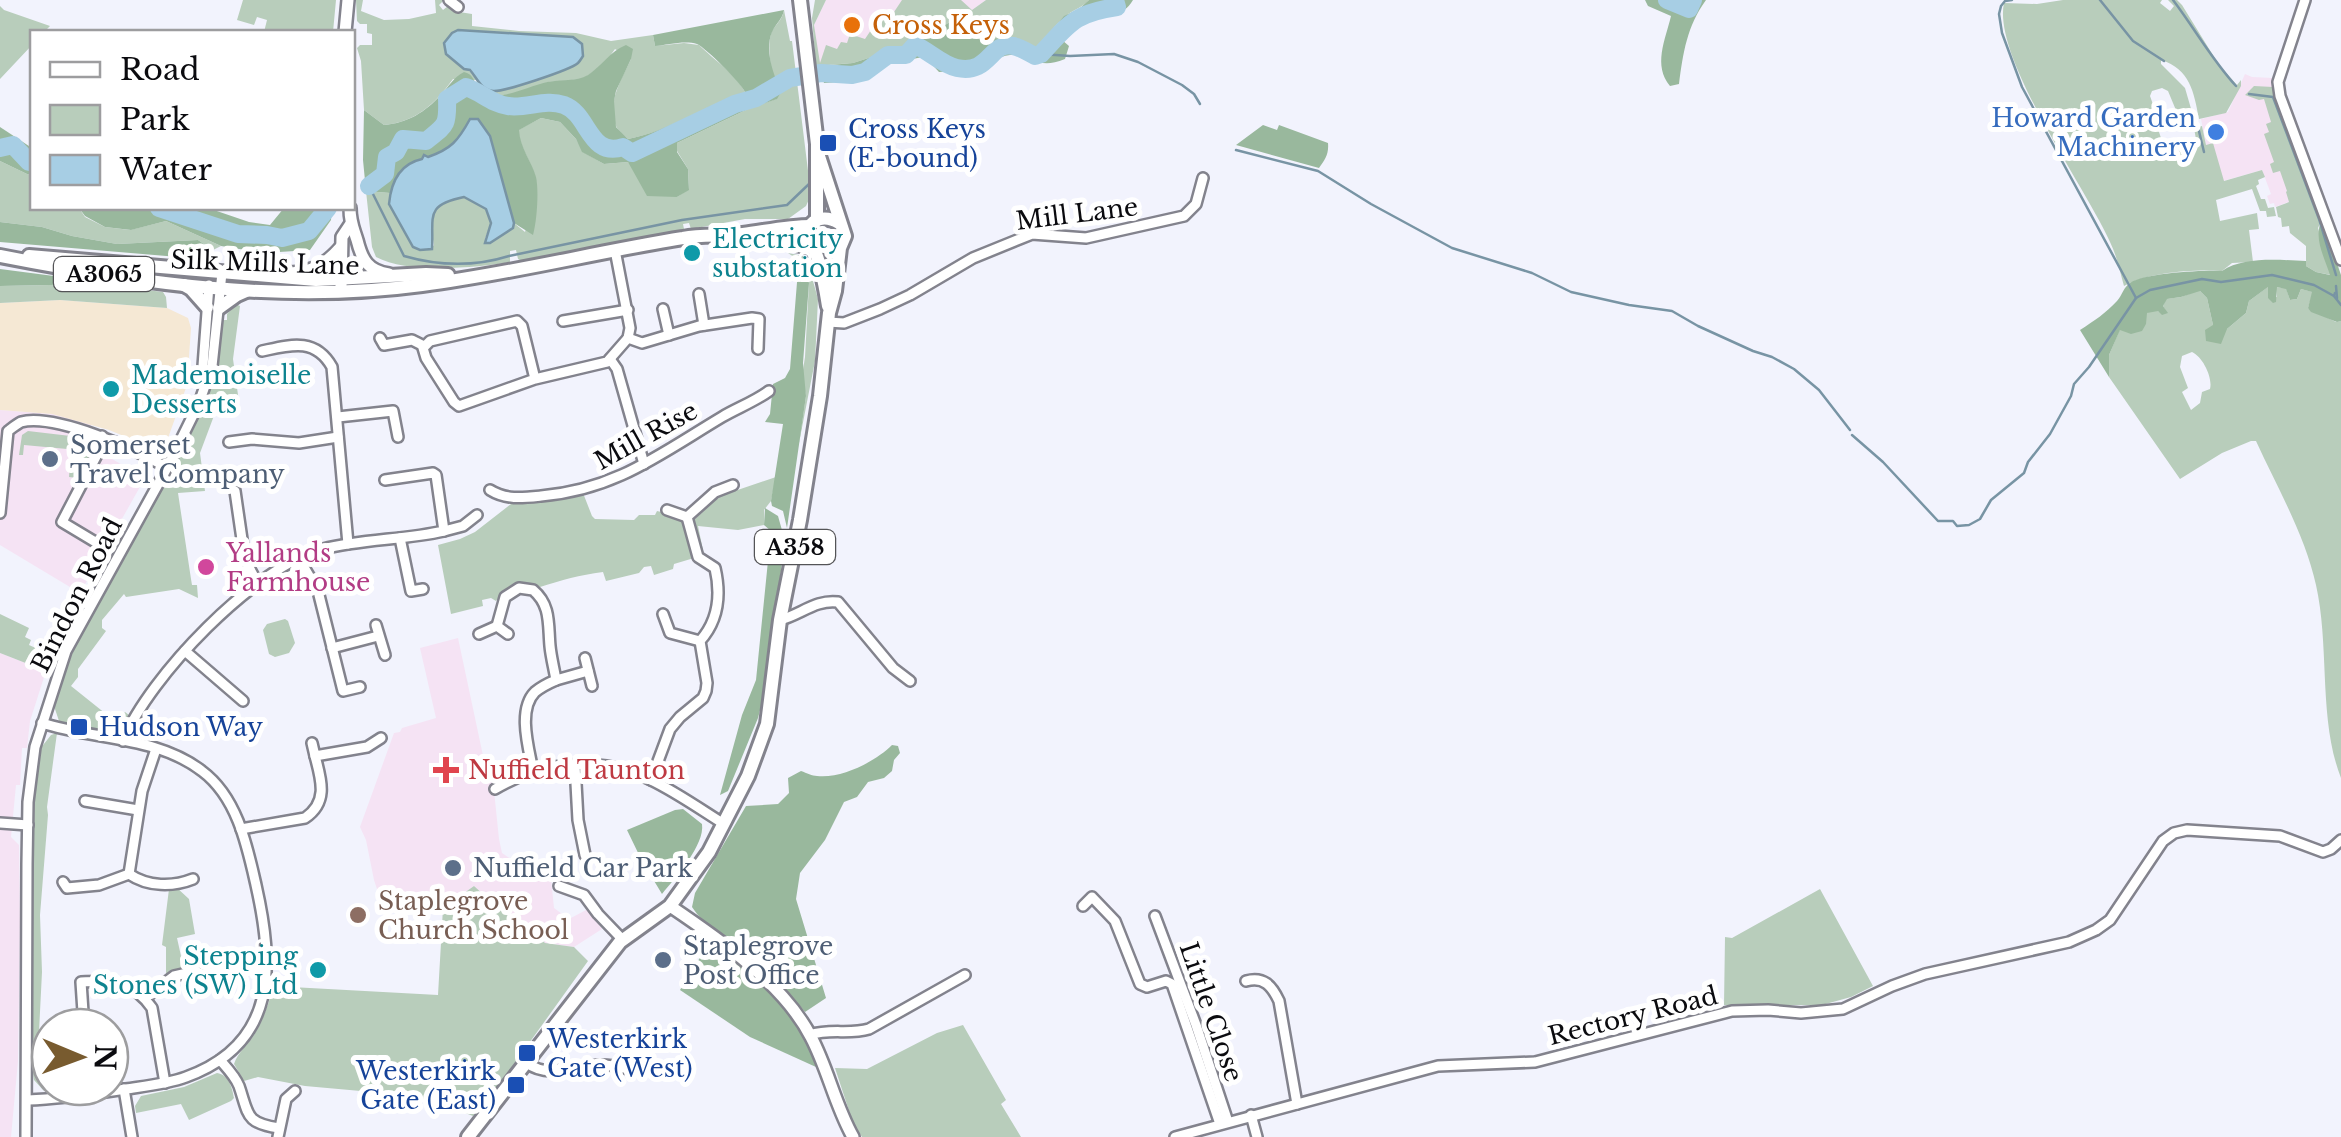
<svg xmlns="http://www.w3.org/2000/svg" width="2341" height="1137" font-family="'Libre Baskerville',serif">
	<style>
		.commercial { fill: #f5e3f4 }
		.industrial { fill: #f5e8d4 }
		.green { fill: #b8cdbb; fill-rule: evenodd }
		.forest { fill: #99b89d }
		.water { fill: #a7cee4; stroke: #7894a4; stroke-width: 2.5 }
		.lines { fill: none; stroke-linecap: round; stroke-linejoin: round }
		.stream { stroke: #7894a4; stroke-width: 2.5 }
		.river { stroke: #a7cee4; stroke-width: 18 }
		.street-casing { stroke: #83838d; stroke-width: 14 }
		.secondary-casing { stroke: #83838d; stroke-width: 16 }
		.primary-casing { stroke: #83838d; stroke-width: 18 }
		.street { stroke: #fff; stroke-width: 9 }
		.secondary { stroke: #fff; stroke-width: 11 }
		.primary { stroke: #fff; stroke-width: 12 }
		.food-dot { fill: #e8710a; stroke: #fff; stroke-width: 4 }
		.shop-dot { fill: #3f7fe0; stroke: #fff; stroke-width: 4 }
		.transit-dot { fill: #1a4fb4; stroke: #fff; stroke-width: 4 }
		.culture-dot { fill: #0f9aa8; stroke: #fff; stroke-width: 4 }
		.service-dot { fill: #5c6f8a; stroke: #fff; stroke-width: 4 }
		.hotel-dot { fill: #d1479c; stroke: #fff; stroke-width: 4 }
		.health-dot { fill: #e0444e; stroke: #fff; stroke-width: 4 }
		.education-dot { fill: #8d6e63; stroke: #fff; stroke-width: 4 }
		.labels { text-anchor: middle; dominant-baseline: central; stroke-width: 10; stroke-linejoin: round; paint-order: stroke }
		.shield { fill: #fff; stroke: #545457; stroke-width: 2.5 }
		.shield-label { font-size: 22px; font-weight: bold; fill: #0b0b0f }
		.food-label { font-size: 25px; fill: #c56008; stroke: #fff; text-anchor: start }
		.shop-label { font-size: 25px; fill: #366cbe; stroke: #fff; text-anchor: end }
		.transit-label { font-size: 25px; fill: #164399; stroke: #fff; text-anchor: start }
		.street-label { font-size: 25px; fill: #0b0b0f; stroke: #fff }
		.culture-label { font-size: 25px; fill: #0d838f; stroke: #fff; text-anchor: start }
		.service-label { font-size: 25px; fill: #4e5e75; stroke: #fff; text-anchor: start }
		.hotel-label { font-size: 25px; fill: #b23c85; stroke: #fff; text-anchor: start }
		.health-label { font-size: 25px; fill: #be3a42; stroke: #fff; text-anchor: start }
		.education-label { font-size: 25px; fill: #785e54; stroke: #fff; text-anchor: start }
	</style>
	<rect width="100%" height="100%" fill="#f2f3fd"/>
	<g class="commercial">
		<path d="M826 0H986L972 10 819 66 814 25Z"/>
		<path d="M2245 74 2252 77 2273 78 2280 109 2289 202 2275 207 2274 203 2270 204 2267 196 2271 194 2262 170 2223 181 2213 144 2206 145 2201 119 2228 112Z"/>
		<path d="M0 410 52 414 91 424 93 448 145 478 80 593 0 545Z"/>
		<path d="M458 638 488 779 493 781 499 839 502 853 521 866 551 879 554 908 569 919 588 909 602 929 574 947 545 943 531 929 505 914 474 886 443 908 394 907 380 898 374 880 366 840 360 827 394 733 400 732 402 728 436 718 420 648Z"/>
		<path d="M0 653 46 671 30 721 27 748H22L20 785H16L11 837 19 845 20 921 18 1061 11 1137H0Z"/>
	</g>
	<path class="industrial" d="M60 300 167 308 188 318 191 328 187 385 168 438 160 444 146 445 109 430 52 414 0 410V303Z"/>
	<g class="green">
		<path d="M243 0H336L333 32H264L267 20 257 17 254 25 237 20Z"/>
		<path d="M356 0H363L361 11 384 20 409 19 436 13 435 0H444L439 5 443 10 448 6 453 11 472 14V26L519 31 576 33 611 41 653 35 655 46 684 43 699 45C714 60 736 74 745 92 705 106 670 131 628 139 627 138 616 128 616 126 606 104 622 78 631 59L615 49 605 63 583 79 548 82 519 93 491 97 479 88 476 80 453 79C435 104 416 122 384 125L364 110 361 61 357 48 360 45H372V34L367 33V24H360L357 21ZM458 30 573 37 582 44 568 68 553 73 477 78C468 68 456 63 446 54Z"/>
		<path d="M815 0H826L814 25 820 63 826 45 837 49 841 42 847 43 850 34 865 39 871 30 876 28 879 17 894 12 902 0H961L972 10 986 0H1089C1082 8 1070 11 1062 19 1051 29 1045 42 1032 50 1014 40 1002 42 982 38 970 35 964 26 953 20L918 42 853 63 816 66 812 18Z"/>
		<path d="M2063 0H2162L2160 3 2170 11 2174 6 2168 0H2177L2182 5 2219 65 2237 85 2241 80V86L2226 113 2199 119C2194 92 2190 69 2161 60V64L2185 88 2194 119 2188 112H2182L2178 115 2168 91 2162 88 2152 91 2150 96 2159 121 2173 119 2174 125 2159 132 2167 156 2197 145 2194 128 2202 126 2206 145 2213 143 2224 181 2262 170 2265 177 2258 180 2259 184 2256 186 2261 199H2265L2268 208 2274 207 2276 216 2267 217 2266 211H2260L2252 189 2216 200 2220 221 2257 213 2259 229 2249 230 2253 262 2232 263 2222 271C2194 269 2149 272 2124 286 2120 272 2117 256 2110 242 2086 188 1992 57 2004 3L2037 4Z"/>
		<path d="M0 6 4 10 50 26 44 32H32V45L0 79Z"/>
		<path d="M784 10 790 41H792L811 195 806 206 788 219H745L691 229 689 223 683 224 684 229 522 261 518 259 516 250 510 251V262C476 268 407 274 376 257L372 247 366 191 390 193 389 204 434 246C429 212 428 204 463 196L487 209 491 223 485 239 490 243 513 228 514 223 525 232C530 216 540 193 535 176 530 159 520 148 518 130L541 118 560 122 576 139 583 152 604 164 628 162 677 197 689 189 688 169 677 151V143L746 110 776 99C774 82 765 47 772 31 777 23 782 20 784 10Z"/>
		<path d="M2254 86 2273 87 2322 219 2318 228 2331 275 2316 272 2306 266V246L2290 233 2289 226 2282 227 2281 218 2278 217 2276 207 2289 202 2286 192 2287 191 2280 171 2273 173 2270 164 2274 162 2264 134 2269 132 2266 124 2271 122 2264 99 2259 100 2245 95Z"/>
		<path d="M0 161 27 174 32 175V208H79L85 217 105 227 130 230 166 221 221 246 213 250 198 240 117 244 72 236 42 227 0 222Z"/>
		<path d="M788 253 803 256 808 263 818 299 815 361 798 448 806 396 802 376 805 357 809 283 805 271 798 270 794 257Z"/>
		<path d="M100 284 101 291 131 288 163 292 166 297 167 308 60 300 0 303V286Z"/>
		<path d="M2269 286 2268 298 2277 297 2276 287 2286 288 2290 300 2297 299 2301 289 2313 292 2308 308 2336 322 2341 321V778C2318 719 2330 648 2316 585 2305 535 2277 487 2256 441H2251L2222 453 2180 479 2109 377V355L2120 329 2146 324V313L2153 310 2167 313 2163 306 2166 299 2181 297 2199 290 2207 298 2213 325 2227 329 2246 313 2249 301ZM2192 352C2203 357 2213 378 2210 389L2202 392 2200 403 2191 410 2182 392 2188 388 2180 367 2182 356Z"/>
		<path d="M236 304 240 306 233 359 239 402 218 405 200 453 205 491 178 493 191 579 192 585H197L198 598 179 589 126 597 124 594 102 620V628L106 631 78 669V677L71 686 116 722 125 712 129 715C111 742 90 723 64 723L59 721 53 703 79 633 100 595H103L126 556 124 552 190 435 203 403 221 320H227V314Z"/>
		<path d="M28 431 79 437 92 441 93 448 78 478 69 477 70 463H77L78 450 24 445 23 455H19L22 435Z"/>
		<path d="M776 477 771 501 764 510V525L738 530 698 526 704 555 674 564 673 569 654 575 651 566 644 567 639 573 606 581 603 572C579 575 562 580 540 587 517 577 511 582 496 601L491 598 482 600 483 606 451 614 438 545 460 539 475 532 511 504 583 493 592 516 595 519 634 520 639 515H655L657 511 674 515 685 521 695 519 720 496Z"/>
		<path d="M0 614 29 628 25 637 31 640 29 645 51 655 46 671 0 653Z"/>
		<path d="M285 619 288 621 295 643 289 653 275 657 269 654 263 630 267 624Z"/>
		<path d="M57 733 47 807 48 815 40 915 42 972 39 1032 41 1080 44 1091 34 1080 32 1068V817L40 749 51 735Z"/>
		<path d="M474 886 505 914 531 929 545 943 574 947 588 961 499 1085 473 1116 447 1106 383 1093 305 1086 258 1077 244 1081 234 1064C238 1052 247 1046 254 1035 263 1020 269 1004 273 986L438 995 443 908Z"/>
		<path d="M176 887 189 899 195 934 177 938 183 965 182 968 166 976V947L162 945 169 889Z"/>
		<path d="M1820 889 1873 986 1851 997 1822 1005H1724L1725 937 1732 938Z"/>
		<path d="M963 1025 1006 1100 1001 1104 1021 1137H862L853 1123 835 1068 867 1069 937 1033Z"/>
		<path d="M217 1073C229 1075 232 1087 234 1098L231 1101 189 1120 181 1104 136 1113 135 1106 141 1096 184 1087Z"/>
	</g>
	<g class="forest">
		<path d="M1089 0H1133C1123 18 1106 13 1089 19 1079 23 1070 33 1062 40L1069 46 1065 59C1036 71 1034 54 1010 55 997 56 991 65 980 68 967 73 952 71 939 72L925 57C911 58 900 64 886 62 866 74 847 83 824 83L819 66 853 63 918 42 953 20C973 30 980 43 1005 37L1033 50 1039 47 1064 16 1079 9Z"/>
		<path d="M1645 0H1706C1687 26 1683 53 1679 84L1670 86C1653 65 1665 41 1671 16L1648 6Z"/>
		<path d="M784 10C782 20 776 23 772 32 764 51 774 75 781 92L777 99 746 110 677 143V152L688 169 689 190 677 197 647 196 628 162 604 164 582 152 576 139 560 122 541 118 519 130C520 148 531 160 536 177 539 190 537 221 533 235L514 223 490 136 470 120C466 126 463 136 458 141 432 167 405 148 390 193L366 191 363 160 364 110 384 125C408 123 425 112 441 95 449 86 453 78 464 72 473 74 473 80 478 87 481 91 487 94 491 97 513 95 527 87 547 82 561 79 576 82 588 75 602 66 610 51 626 45L633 49 631 59 616 91 614 101 616 127 628 139C669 131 705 106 745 92 741 83 706 48 697 44 685 40 667 45 655 46L653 35Z"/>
		<path d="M1263 125 1277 130 1279 125 1328 143C1329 154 1325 160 1319 168L1236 145Z"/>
		<path d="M0 127 32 148V175L27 174 0 161Z"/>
		<path d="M79 208H208L249 222 270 225 284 208H332L331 220 310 250 264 253 221 246 166 221 131 230 105 227 85 216Z"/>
		<path d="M2322 219 2341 275V321L2337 322 2311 312 2308 308 2312 292 2301 289 2297 299 2290 300 2286 289 2277 287 2276 302 2273 303 2268 298V287L2249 301 2246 313 2227 329 2221 344 2206 341 2205 330 2213 325 2207 298 2200 291 2181 297 2167 299 2163 306 2168 313 2162 315 2158 311 2147 313 2146 324 2142 331 2131 334 2120 330 2109 355V377L2080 330C2094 321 2106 313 2117 301 2123 294 2123 288 2130 283 2144 273 2204 270 2222 271 2244 256 2279 260 2306 261V266L2316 272 2330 275C2324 256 2313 238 2322 219Z"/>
		<path d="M0 222 42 227 72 236 117 244 198 240 213 250 211 259H202L0 242Z"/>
		<path d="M0 269 100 282V284L0 286Z"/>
		<path d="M798 270H805L809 283 803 363 806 396 787 528 783 511 772 506 771 501 783 424 765 422 770 414 773 384 785 378 790 369Z"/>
		<path d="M765 508 778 516 785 541 765 691 758 718 728 791 720 795 742 715 756 680 771 531 764 525Z"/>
		<path d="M892 745 898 746 900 753 894 760 892 771 884 778 868 782 857 797 844 802 825 840 800 873 796 899 826 998 805 1012C785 988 765 968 741 949 723 934 705 927 692 907L695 893 746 806 778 804 789 793 788 778 801 771C807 773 812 776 817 776 842 779 876 761 892 745Z"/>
		<path d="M683 809 702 824C705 845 675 878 662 894L642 861 627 830 675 810Z"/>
		<path d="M709 943C754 972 806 1011 816 1067L750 1037 680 990Z"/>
	</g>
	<g class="water">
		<path d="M458 30 573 37 582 44 583 56C581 59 580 61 578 63 570 70 504 92 493 91 481 90 477 78 470 70L464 69 446 54 444 43 452 33Z"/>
		<path d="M470 119H478L490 136 514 223 513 228 490 243H485L491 223 486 209 464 197C424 205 434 217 432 249L420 250 413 247 389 204C391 182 399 164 422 159L424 155 428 157C451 149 458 141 470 119Z"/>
	</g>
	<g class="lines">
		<g class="stream">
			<path d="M2012 0 2005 1 2001 6 1999 14 2002 33 2022 87 2136 298"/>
			<path d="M2100 0 2133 41 2164 61"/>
			<path d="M2173 0C2195 29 2212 60 2236 86"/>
			<path d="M1041 54 1070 56 1114 54 1138 62 1182 85 1194 94 1200 104"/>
			<path d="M2249 94 2273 97 2319 219 2336 275"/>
			<path d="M2198 127 2204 152"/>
			<path d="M1236 150 1318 171 1371 204 1452 248 1532 273 1571 292 1629 305 1672 311 1698 326 1753 351 1772 357 1794 369 1819 390 1850 430"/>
			<path d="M369 186 404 256C439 266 474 267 509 256L682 220 787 205 809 184"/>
			<path d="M2336 286 2337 298"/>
			<path d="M2335 293 2334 296 2341 305"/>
			<path d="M1852 435 1883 462 1938 521H1953L1957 526 1969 525 1980 519 1991 500 2024 473 2028 462 2050 434 2071 396 2074 384 2089 367 2136 298 2150 290 2202 279 2221 282 2272 275 2314 285 2334 296"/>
		</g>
		<g class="river">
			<path d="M1667 0 1689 9 1693 0"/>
			<path d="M0 148 13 145 29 162H32"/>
			<path d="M369 186 385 174 387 157 396 152 403 139 426 141C446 125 448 126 447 99L466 87C481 92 492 104 508 106 527 109 545 98 564 105 589 114 589 158 623 147L632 153 735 104 756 98 790 78 821 73 852 75 865 72 888 55H906L915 45C929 51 942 65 957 68 990 75 990 41 1013 46 1020 47 1029 53 1035 56L1041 54C1069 24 1074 13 1117 7L1115 0"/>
			<path d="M159 208 238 234 267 235 282 238 309 231 328 208"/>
		</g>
		<g class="street-casing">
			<g id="street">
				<path d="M449 0 458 7"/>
				<path d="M2305 0 2278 82 2280 96 2341 260"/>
				<path d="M699 294 704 325"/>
				<path d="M663 309 669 335"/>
				<path d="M563 321 628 310"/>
				<path d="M828 322 844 323 880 309 910 295 973 258 1032 234 1086 238 1184 216 1196 204 1203 178"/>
				<path d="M380 338 384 345 412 340 424 346"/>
				<path d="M628 338 642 343 699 326 752 318 759 319 758 349"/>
				<path d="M262 351C290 345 315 337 332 367L348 544"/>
				<path d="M610 359 617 369 644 464"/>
				<path d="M205 379 203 366 209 285"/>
				<path d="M535 379 522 326 517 321 430 341 423 348 426 358 454 402 459 406 535 379 607 362 628 338 630 328 615 250"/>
				<path d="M338 417 393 411 398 437"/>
				<path d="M229 442 252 439 299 443 338 437"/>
				<path d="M490 490C506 500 522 498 541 496 615 490 660 454 722 417 737 408 754 402 769 391"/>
				<path d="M235 491 245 560 258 584"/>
				<path d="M667 510 687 517"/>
				<path d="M0 513 8 431C12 428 17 424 21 422 54 413 139 450 167 468"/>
				<path d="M444 531 463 526 477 515"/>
				<path d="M400 538 411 591 423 589"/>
				<path d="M97 543 62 522 99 451 102 436"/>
				<path d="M298 557 318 591 343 691 360 687"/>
				<path d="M663 614 670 633 700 641"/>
				<path d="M780 620C800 615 816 599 838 602L893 668 910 681"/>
				<path d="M376 625 385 655"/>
				<path d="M479 634 497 626"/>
				<path d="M508 634 497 626 505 597 519 588 533 590C551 605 548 624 550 646 551 657 554 668 556 680 549 683 541 687 535 692 517 710 529 749 533 771"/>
				<path d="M332 648 378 636"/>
				<path d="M185 651 243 701"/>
				<path d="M585 658 592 686"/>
				<path d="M556 680 588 671"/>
				<path d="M123 741C149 677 255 566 323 549 362 539 404 540 444 531L436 475 433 473 385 480"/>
				<path d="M312 743 315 756 367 747 381 738"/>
				<path d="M156 749 142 791 129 874C148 887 173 887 193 879"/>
				<path d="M575 765 578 820 585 855"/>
				<path d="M651 780 670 729 680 717 703 698 706 691 707 683 700 641C719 620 721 594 715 568L698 557 687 517 715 492 733 485"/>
				<path d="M495 789C542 761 601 755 651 780 676 792 700 809 724 824"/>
				<path d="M85 801 138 810"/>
				<path d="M0 823 28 825"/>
				<path d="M241 829 305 818C329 802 321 779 315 756"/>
				<path d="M63 882 67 888 99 885 129 874"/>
				<path d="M559 886 584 895 598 914 622 939"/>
				<path d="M1083 906 1092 897 1115 921 1140 984 1147 987 1166 981 1172 984 1220 1124"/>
				<path d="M1155 916 1196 1025 1228 1122"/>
				<path d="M1246 981C1264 976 1272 986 1279 1001L1297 1104"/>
				<path d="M145 998 174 976 196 971 208 979"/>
				<path d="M84 1027 81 982C114 981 131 979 152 1008L165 1083"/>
				<path d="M810 1035C830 1028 849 1035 869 1029L965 975"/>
				<path d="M220 1060C227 1068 235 1076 239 1086 249 1115 245 1123 279 1128"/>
				<path d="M527 1063C547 1079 577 1066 600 1065 611 1064 622 1068 633 1070"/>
				<path d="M124 1089 132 1137"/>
				<path d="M28 1100C61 1099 93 1094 126 1089 146 1086 167 1084 186 1077 278 1044 274 965 256 885 247 845 237 797 202 771 157 736 94 740 42 723"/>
				<path d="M1251 1115 1257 1137"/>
				<path d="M26 1137 27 864 28 802 35 747 66 651 167 468 199 403 212 366 222 273"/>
				<path d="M278 1137 286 1099 295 1091"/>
				<path d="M1175 1137 1438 1066 1535 1062 1732 1011 1768 1010 1801 1013 1843 1009 1892 986 1925 974 2069 942 2096 930 2110 920 2163 841 2174 833 2187 830 2280 836 2323 852 2331 849 2341 840"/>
			</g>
		</g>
		<g class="secondary-casing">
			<g id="secondary">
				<path d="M345 32 348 0"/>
				<path d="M350 208C350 222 353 227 357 240 362 260 368 271 389 274"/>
				<path d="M289 273C313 272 326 264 341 247"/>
				<path d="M341 287 342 237 350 225"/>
				<path d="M670 906C719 939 784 984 811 1037 828 1069 835 1105 853 1137"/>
			</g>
		</g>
		<g class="primary-casing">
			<g id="primary">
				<path d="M800 0 817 144V220"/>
				<path d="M753 237 812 247"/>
				<path d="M0 256C138 283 282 304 422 285 509 274 596 252 683 238 703 234 723 237 743 234 766 231 788 226 811 226"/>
				<path d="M29 256 316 280 426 274 448 275"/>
				<path d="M184 285 191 289 207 307"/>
				<path d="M828 306C825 288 822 266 814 249 810 241 807 245 808 234 810 216 827 216 839 223"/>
				<path d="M219 308 237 295 246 291"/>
				<path d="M468 1137 620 942 670 906 709 852 748 776 767 724 780 620 800 520 820 396 829 313 835 291 840 248 845 236 817 150"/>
			</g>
		</g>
		<use href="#street" class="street"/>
		<use href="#secondary" class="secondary"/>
		<use href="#primary" class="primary"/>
	</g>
	<circle class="food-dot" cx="852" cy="25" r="10"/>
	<circle class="shop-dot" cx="2216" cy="132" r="10"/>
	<g class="transit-dot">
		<rect x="818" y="133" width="20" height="20" rx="5"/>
		<rect x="69" y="717" width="20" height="20" rx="5"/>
		<rect x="517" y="1043" width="20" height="20" rx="5"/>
		<rect x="506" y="1075" width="20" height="20" rx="5"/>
	</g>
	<g class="culture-dot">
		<circle cx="692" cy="253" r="10"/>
		<circle cx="111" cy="389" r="10"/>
		<circle cx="318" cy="970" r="10"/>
	</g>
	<g class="service-dot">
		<circle cx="50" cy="459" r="10"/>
		<circle cx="453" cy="868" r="10"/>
		<circle cx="663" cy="960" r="10"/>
	</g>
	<circle class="hotel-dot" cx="206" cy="567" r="10"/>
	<path class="health-dot" d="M441 755h10v10h10v10h-10v10h-10v-10h-10v-10h10z"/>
	<circle class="education-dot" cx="358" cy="915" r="10"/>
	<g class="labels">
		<g class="shield">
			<rect x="54" y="257" width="100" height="34" rx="8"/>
			<rect x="755" y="530" width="80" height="34" rx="8"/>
		</g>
		<g class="shield-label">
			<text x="104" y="274">A3065</text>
			<text x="795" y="547">A358</text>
		</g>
		<g class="food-label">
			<text x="872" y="25">Cross Keys</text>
		</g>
		<g class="shop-label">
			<text x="2196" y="118">Howard Garden<tspan x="2196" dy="29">Machinery</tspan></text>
		</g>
		<g class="transit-label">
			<text x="848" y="129">Cross Keys<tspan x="848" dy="29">(E-bound)</tspan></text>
			<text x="99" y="727">Hudson Way</text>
			<text x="547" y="1039">Westerkirk<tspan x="547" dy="29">Gate (West)</tspan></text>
			<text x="496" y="1071" text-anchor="end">Westerkirk<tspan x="496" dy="29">Gate (East)</tspan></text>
		</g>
		<g class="street-label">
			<text transform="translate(1077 214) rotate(-7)">Mill Lane</text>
			<text transform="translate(265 263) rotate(2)">Silk Mills Lane</text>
			<text transform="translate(646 436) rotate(-29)">Mill Rise</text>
			<text transform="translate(77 595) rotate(-63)">Bindon Road</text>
			<text transform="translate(1211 1012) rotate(71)">Little Close</text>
			<text transform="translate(1633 1016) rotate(-14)">Rectory Road</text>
		</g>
		<g class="culture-label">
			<text x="712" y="239">Electricity<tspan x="712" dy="29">substation</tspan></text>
			<text x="131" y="375">Mademoiselle<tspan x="131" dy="29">Desserts</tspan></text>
			<text x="298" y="956" text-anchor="end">Stepping<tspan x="298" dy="29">Stones (SW) Ltd</tspan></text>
		</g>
		<g class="service-label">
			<text x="70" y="445">Somerset<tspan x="70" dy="29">Travel Company</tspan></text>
			<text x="473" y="868">Nuffield Car Park</text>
			<text x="683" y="946">Staplegrove<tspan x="683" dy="29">Post Office</tspan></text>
		</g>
		<g class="hotel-label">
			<text x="226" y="553">Yallands<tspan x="226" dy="29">Farmhouse</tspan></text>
		</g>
		<g class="health-label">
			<text x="468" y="770">Nuffield Taunton</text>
		</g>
		<g class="education-label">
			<text x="378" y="901">Staplegrove<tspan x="378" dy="29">Church School</tspan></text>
		</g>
	</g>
	<rect x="30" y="30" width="325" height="180" fill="#ffffff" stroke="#9d9d9f" stroke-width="2.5"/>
	<rect x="50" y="62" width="50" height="15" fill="#ffffff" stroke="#9d9d9f" stroke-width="2.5"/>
	<text x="120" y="80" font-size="30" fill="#0b0b0f">Road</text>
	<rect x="50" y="105" width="50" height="30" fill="#b8cdbb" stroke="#9d9d9f" stroke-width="2.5"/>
	<text x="120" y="130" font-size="30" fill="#0b0b0f">Park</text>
	<rect x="50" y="155" width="50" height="30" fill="#a7cee4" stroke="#9d9d9f" stroke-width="2.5"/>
	<text x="120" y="180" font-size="30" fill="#0b0b0f">Water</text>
	<g transform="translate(80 1057) rotate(91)"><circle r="48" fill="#ffffff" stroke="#9d9d9f" stroke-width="2.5"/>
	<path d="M0-8L18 38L0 25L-18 38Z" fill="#785b2f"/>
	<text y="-15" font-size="28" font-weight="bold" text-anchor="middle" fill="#0b0b0f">N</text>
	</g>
</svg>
